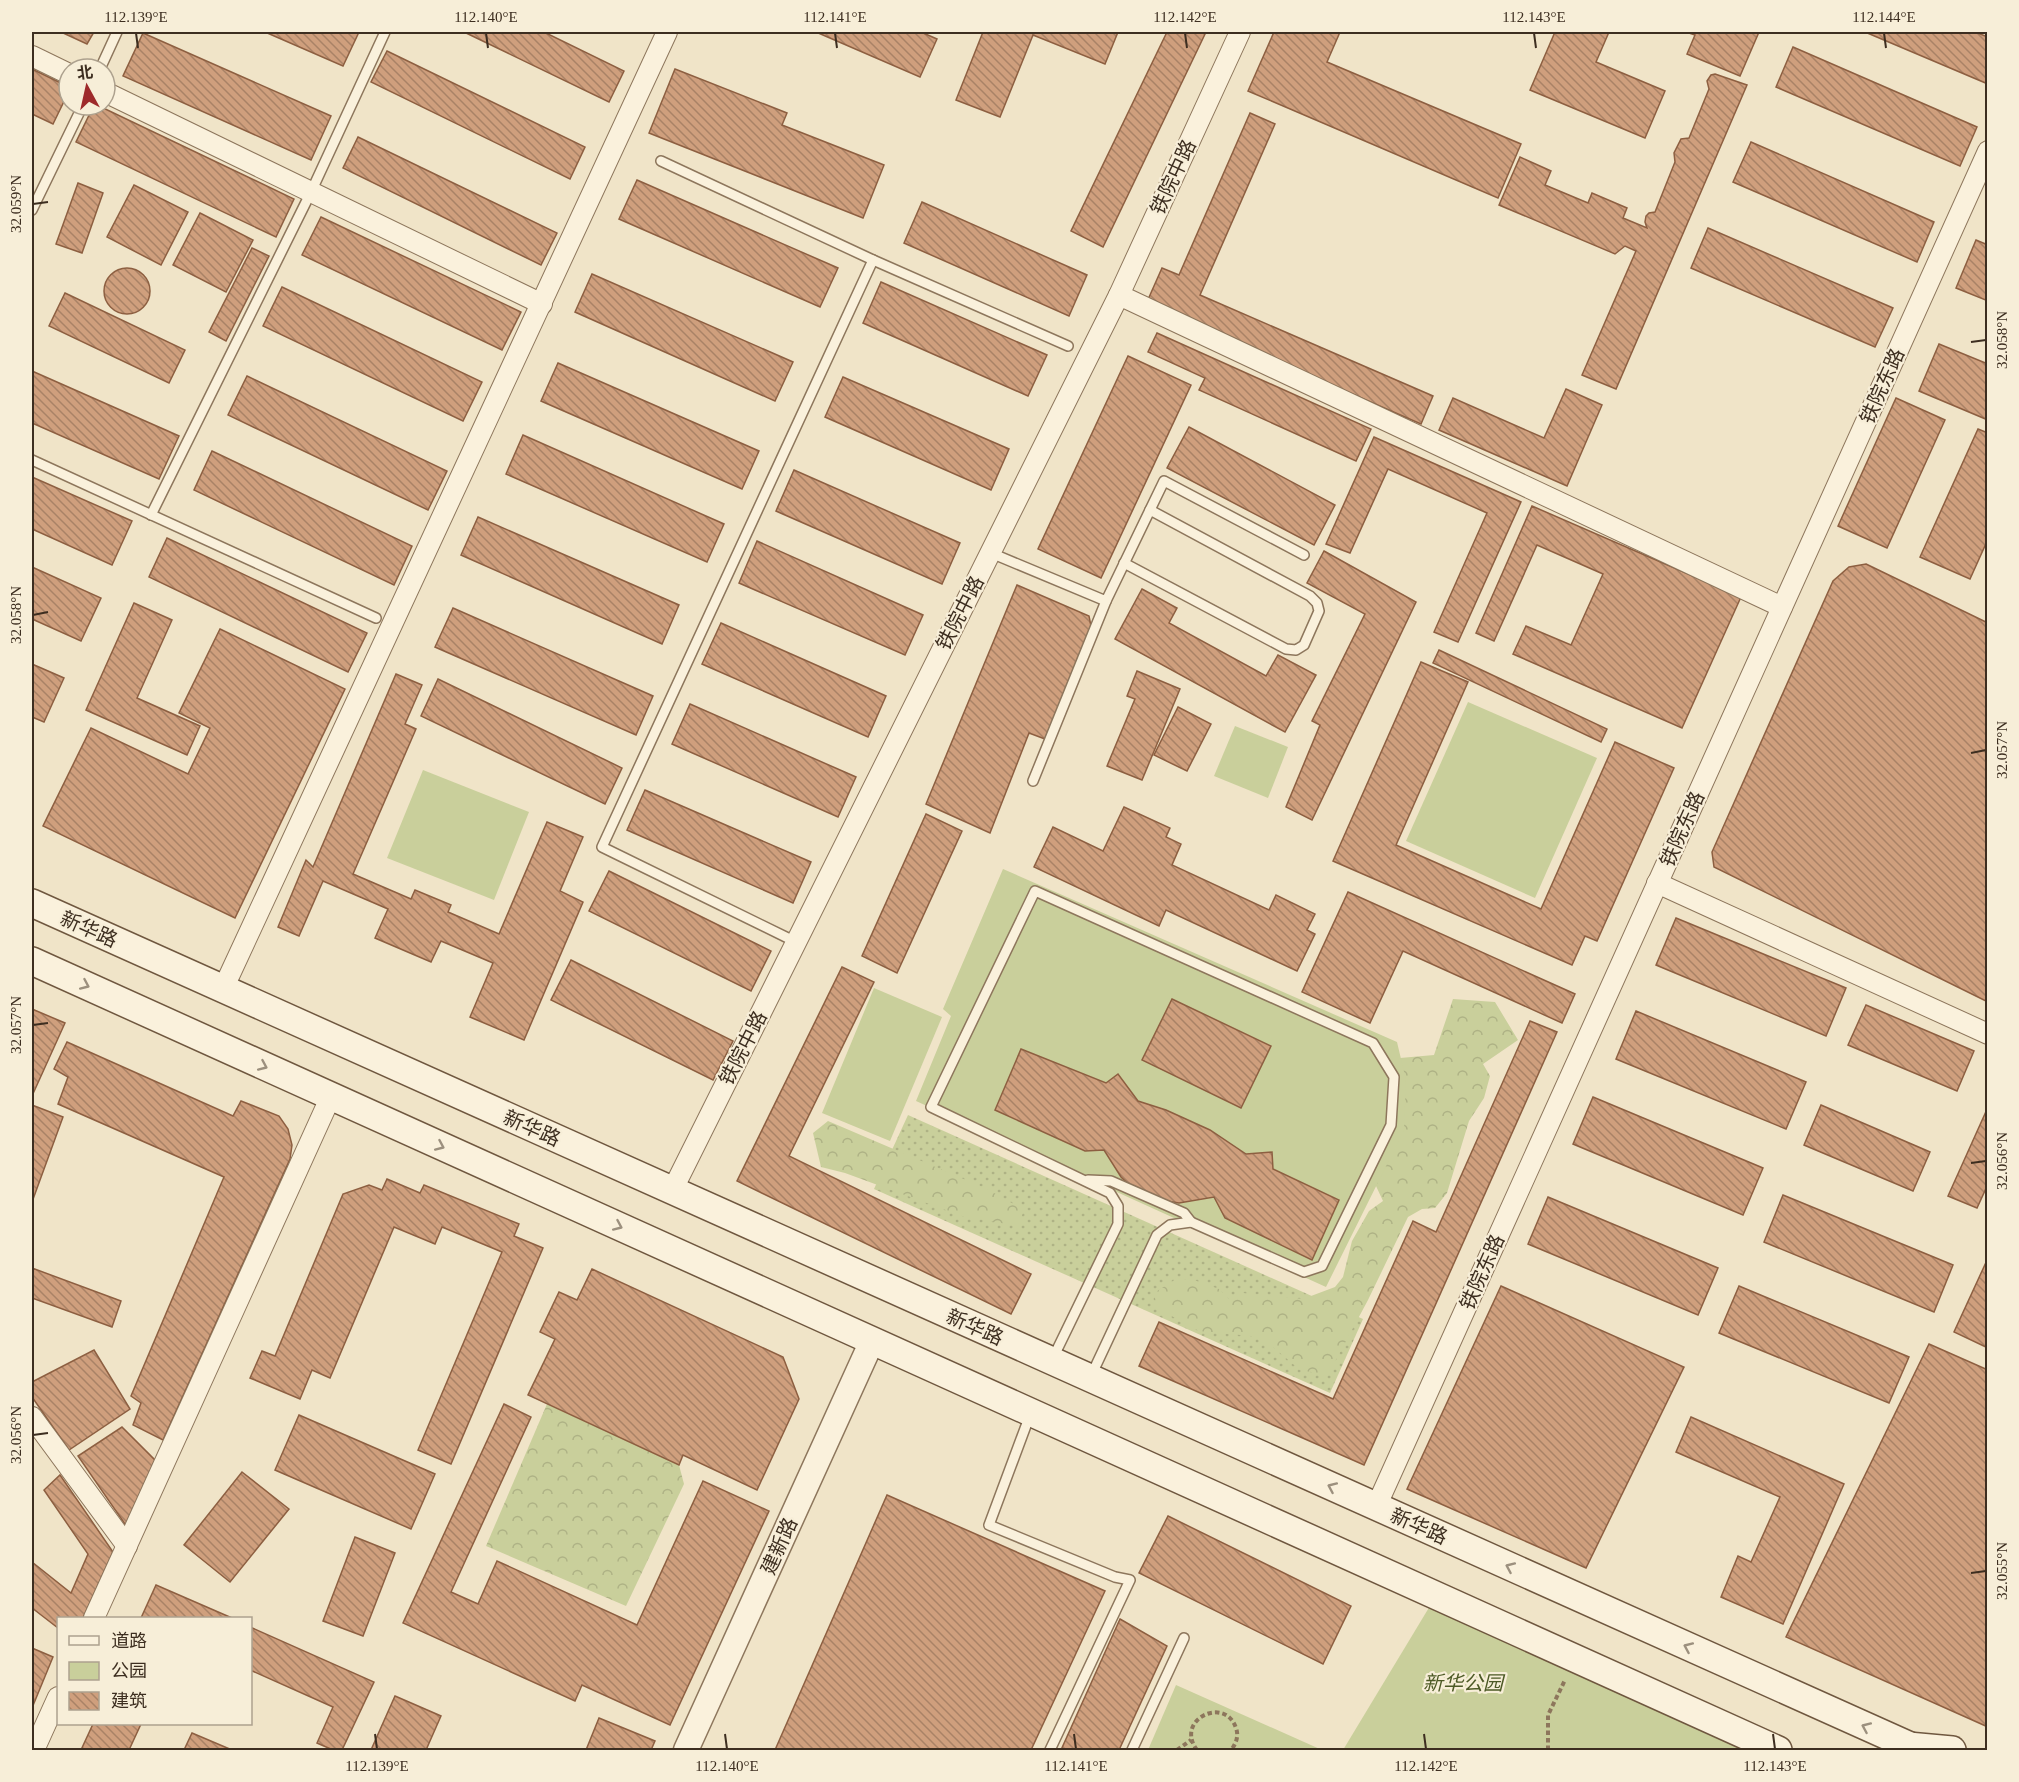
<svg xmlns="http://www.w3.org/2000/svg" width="2019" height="1782" font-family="'Times New Roman','Noto Sans SC',serif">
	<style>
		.grass { fill: url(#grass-dots) }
		.forest { fill: url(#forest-crowns) }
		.park { fill: #c9cf9b }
		.building { fill: url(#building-back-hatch); stroke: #8d5f41; stroke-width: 1.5 }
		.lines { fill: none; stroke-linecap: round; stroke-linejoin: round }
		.service-casing { stroke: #8d765c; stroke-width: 12 }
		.minor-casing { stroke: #8d765c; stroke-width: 22 }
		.tertiary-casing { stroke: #8d765c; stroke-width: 27 }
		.secondary-casing { stroke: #6f573f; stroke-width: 30 }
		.path { stroke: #8d765c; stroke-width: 4; stroke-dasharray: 4.5 3; stroke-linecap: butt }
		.service { stroke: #faf1dc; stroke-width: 9 }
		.minor { stroke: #faf1dc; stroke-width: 20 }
		.tertiary { stroke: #faf1dc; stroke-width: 24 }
		.secondary { stroke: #faf1dc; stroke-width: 27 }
		.oneway { stroke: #9c907e }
		.ticks { fill: none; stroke: #3d2e20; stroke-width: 2 }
		.labels { text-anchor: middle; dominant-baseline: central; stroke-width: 4.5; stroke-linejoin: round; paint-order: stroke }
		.street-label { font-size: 20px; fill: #3d2e20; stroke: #f7eed8 }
		.park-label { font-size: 20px; font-style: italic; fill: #4d5a26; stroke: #f7eed8 }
		.neatline { fill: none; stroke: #3d2e20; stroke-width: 2 }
		.ticks-label { font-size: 15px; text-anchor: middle; fill: #3d2e20 }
	</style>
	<defs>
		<pattern id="grass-dots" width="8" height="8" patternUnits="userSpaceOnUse" patternTransform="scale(1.5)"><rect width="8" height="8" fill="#c9cf9b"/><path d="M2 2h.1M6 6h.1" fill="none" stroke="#aeb285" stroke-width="1.8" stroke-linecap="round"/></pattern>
		<pattern id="forest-crowns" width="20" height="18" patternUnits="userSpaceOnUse" patternTransform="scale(1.5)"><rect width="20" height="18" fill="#c9cf9b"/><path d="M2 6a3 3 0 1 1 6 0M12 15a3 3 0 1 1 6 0" fill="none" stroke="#aeb285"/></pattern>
		<pattern id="building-back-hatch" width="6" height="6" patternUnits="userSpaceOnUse" patternTransform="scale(1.5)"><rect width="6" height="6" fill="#cf9f7d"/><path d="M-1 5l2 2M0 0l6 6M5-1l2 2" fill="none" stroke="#a98266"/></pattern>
	</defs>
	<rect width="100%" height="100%" fill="#f0e4c8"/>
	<path class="grass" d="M908 1115 1363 1319 1330 1393 874 1189Z"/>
	<g class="forest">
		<path d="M1453 999 1495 1002 1518 1040 1483 1064 1490 1076 1484 1098 1469 1121 1447 1193 1435 1208 1422 1209 1408 1217 1368 1300 1331 1369 1322 1374 1300 1370 1261 1337 1199 1331 1157 1308 1154 1293 1176 1279 1194 1280 1219 1289 1230 1300 1243 1293 1303 1299 1335 1287 1343 1277 1352 1241 1369 1211 1383 1201 1376 1186 1377 1097 1400 1058 1434 1055Z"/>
		<path d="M828 1121 987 1189 1024 1210 1018 1226 962 1216 845 1173 821 1167 813 1133Z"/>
		<path d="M547 1404 679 1465 684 1484 626 1606 486 1546Z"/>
	</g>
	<g class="park">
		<path d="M1468 702 1597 758 1535 898 1406 841Z"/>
		<path d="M1235 726 1288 747 1268 798 1214 776Z"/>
		<path d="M423 770 529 812 494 900 387 858Z"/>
		<path d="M1003 869 1397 1042 1406 1080 1404 1130 1326 1287 916 1101 951 1016 943 1009Z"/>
		<path d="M874 988 942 1017 890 1141 822 1113Z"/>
		<path d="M1436 1596 1778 1750H1343Z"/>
		<path d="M1176 1685 1322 1750H1148Z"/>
	</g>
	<g class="building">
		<path d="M61 32H94L87 44Z"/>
		<path d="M265 32H359L343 66Z"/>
		<path d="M464 32H544L624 71 609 102Z"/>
		<path d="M816 32H921L937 39 920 77Z"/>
		<path d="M983 32H1118L1105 64 1033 35 1000 117 956 100Z"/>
		<path d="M1167 32H1206L1103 247 1071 231Z"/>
		<path d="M1274 32H1340L1327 62 1521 144 1498 198 1248 91Z"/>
		<path d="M1555 32H1609L1596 62 1665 91 1645 138 1530 90Z"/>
		<path d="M1686 32H1759L1740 76 1687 54 1695 35Z"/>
		<path d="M1865 32H1975L1988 37V84Z"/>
		<path d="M143 33 331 116 311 160 123 76Z"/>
		<path d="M1793 47 1977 127 1960 166 1776 87Z"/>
		<path d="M387 51 585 147 570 179 371 82Z"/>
		<path d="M32 69 69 87V91L53 124 32 114Z"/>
		<path d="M675 69 787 113 782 125 884 165 863 218 649 133Z"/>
		<path d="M1715 74 1747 85 1616 389 1582 375 1636 251 1625 246 1615 254 1499 205 1520 157 1551 171 1545 185 1588 203 1592 193 1627 208 1623 218 1647 228 1645 222 1646 216 1649 213 1655 212 1675 162 1674 153 1681 139 1689 138 1709 89 1707 81 1711 75Z"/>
		<path d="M94 105H97L294 199 276 237 76 142Z"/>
		<path d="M1250 113 1275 124 1200 295 1433 396 1421 424 1146 304 1162 268 1179 275Z"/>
		<path d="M358 137 557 233 541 265 343 168Z"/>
		<path d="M1751 142 1934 222 1917 262 1733 182Z"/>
		<path d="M637 180 838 268 820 307 619 219Z"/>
		<path d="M78 183 103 193 82 253 56 244Z"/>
		<path d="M134 185 188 212 161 265 107 237Z"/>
		<path d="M922 202 1087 275 1069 316 904 243Z"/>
		<path d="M200 213 253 240 226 292 173 265Z"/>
		<path d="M321 217 521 312 502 350 302 255Z"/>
		<path d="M1708 228 1893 308 1875 347 1691 268Z"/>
		<path d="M1976 240 1988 245V301L1956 288Z"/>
		<path d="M252 248 269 256 226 341 209 332Z"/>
		<circle cx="127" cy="291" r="23"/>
		<path d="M592 274 793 362 775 401 575 312Z"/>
		<path d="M881 282 1047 355 1028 396 863 323Z"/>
		<path d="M282 287 482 382 463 421 263 326Z"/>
		<path d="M65 293 185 350 169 383 49 326Z"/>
		<path d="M1157 333 1371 429 1356 461 1199 390 1205 378 1148 352Z"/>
		<path d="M1939 344 1988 364V420L1919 391Z"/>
		<path d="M1128 356 1191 385 1101 578 1038 549Z"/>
		<path d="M558 363 759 451 742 489 541 401Z"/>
		<path d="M32 371 179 436 159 479 32 423Z"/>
		<path d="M247 376 447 471 428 510 228 415Z"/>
		<path d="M843 377 1009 449 991 490 825 417Z"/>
		<path d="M1566 389 1602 405 1567 486 1439 430 1453 398 1544 438Z"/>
		<path d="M1896 398 1945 420 1887 548 1838 526Z"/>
		<path d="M1189 427 1335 505 1314 545 1167 468Z"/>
		<path d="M1978 429 1988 433V539L1970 579 1920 557Z"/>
		<path d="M523 435 724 524 707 562 506 474Z"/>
		<path d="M1374 437 1521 502 1458 642 1434 632 1487 513 1388 469 1350 553 1326 544Z"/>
		<path d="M212 451 412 546 394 585 194 490Z"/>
		<path d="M794 470 960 543 942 584 776 511Z"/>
		<path d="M32 477 132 521 112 565 32 529Z"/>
		<path d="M1532 506 1741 597 1682 728 1513 654 1526 626 1571 645 1603 574 1537 545 1494 641 1476 633Z"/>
		<path d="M478 517 679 605 662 644 461 555Z"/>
		<path d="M167 538 367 633 348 672 149 577Z"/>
		<path d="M757 541 923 615 905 655 739 583Z"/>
		<path d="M1324 551 1416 602 1312 820 1286 807 1320 725 1312 721 1365 614 1307 583Z"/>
		<path d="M1866 564 1988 623V1002L1714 867 1712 852 1833 581 1849 567Z"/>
		<path d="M32 567 101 598 81 641 32 619Z"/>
		<path d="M1017 585 1089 616 1092 631 1045 739 1029 733 990 833 926 804Z"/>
		<path d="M1142 589 1177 608 1169 623 1266 676 1278 655 1316 675 1285 732 1115 639Z"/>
		<path d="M134 603 172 620 137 698 200 726 187 755 86 710Z"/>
		<path d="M453 608 653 696 636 735 435 647Z"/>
		<path d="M721 623 886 696 868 737 702 664Z"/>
		<path d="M220 629 345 689 235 918 43 826 91 728 188 774 210 728 179 713Z"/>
		<path d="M1439 650 1607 729 1601 742 1433 663Z"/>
		<path d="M1421 662 1468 682 1396 845 1541 909 1615 742 1674 768 1597 941 1585 936 1572 965 1333 861Z"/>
		<path d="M32 664 64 678 44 722 32 717Z"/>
		<path d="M1137 671 1180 689 1142 780 1107 766 1135 699 1127 696Z"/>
		<path d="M396 674 422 685 405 724 416 729 353 874 411 899 415 890 451 905 448 912 499 934 547 822 583 837 560 891 583 902 524 1040 470 1017 493 963 441 941 431 962 375 938 388 909 323 881 299 936 278 927 306 860 313 867Z"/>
		<path d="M438 679 622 768 605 804 421 716Z"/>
		<path d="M690 704 856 777 838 817 672 744Z"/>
		<path d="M1178 707 1211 724 1187 771 1154 755Z"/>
		<path d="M645 790 811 862 793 903 627 830Z"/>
		<path d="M1124 807 1170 828 1166 837 1181 844 1172 865 1269 910 1276 895 1315 914 1307 930 1315 934 1297 971 1166 910 1159 926 1034 867 1053 827 1103 851Z"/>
		<path d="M926 814 962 831 897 973 862 956Z"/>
		<path d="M609 871 771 951 751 991 589 911Z"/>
		<path d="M1348 892 1575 994 1562 1023 1403 951 1370 1023 1302 992Z"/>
		<path d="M1676 918 1846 988 1826 1036 1656 965Z"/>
		<path d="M571 960 733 1041 713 1080 551 1000Z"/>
		<path d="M842 967 874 982 789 1156 1031 1274 1011 1314 737 1181Z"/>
		<path d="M1172 999 1271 1046 1241 1108 1142 1060Z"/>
		<path d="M1866 1005 1974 1051 1957 1091 1848 1045Z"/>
		<path d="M32 1009 65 1023 32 1096Z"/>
		<path d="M1636 1011 1806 1082 1786 1129 1616 1059Z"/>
		<path d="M1530 1021 1557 1032 1364 1465 1139 1366 1159 1322 1333 1399 1413 1221 1436 1232Z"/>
		<path d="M67 1042 233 1116 241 1101 279 1116 288 1129 292 1145 290 1159 163 1440 133 1425 141 1403 131 1396 224 1177 58 1104 68 1077 54 1069Z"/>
		<path d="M1021 1049 1106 1083 1118 1074 1138 1101 1166 1110 1210 1130 1246 1154 1272 1152 1273 1169 1339 1200 1312 1260 1225 1218 1214 1197 1179 1203 1154 1199 1138 1193 1121 1177 1104 1150 1085 1151 995 1110Z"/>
		<path d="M1593 1097 1763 1168 1743 1215 1573 1144Z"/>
		<path d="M32 1105 63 1117 32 1202Z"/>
		<path d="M1821 1105 1930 1152 1913 1191 1804 1145Z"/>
		<path d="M1988 1107V1184L1977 1208 1948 1196Z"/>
		<path d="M387 1179 420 1193 424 1185 519 1224 514 1236 543 1248 451 1464 418 1450 502 1252 442 1227 435 1244 394 1227 330 1378 312 1370 300 1399 250 1378 262 1351 275 1356 343 1194 369 1185 382 1190Z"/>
		<path d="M1783 1195 1953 1265 1934 1312 1764 1242Z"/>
		<path d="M1548 1197 1718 1268 1698 1315 1528 1244Z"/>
		<path d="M1988 1258V1348L1954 1332Z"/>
		<path d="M32 1268 121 1301 112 1327 32 1298Z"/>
		<path d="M592 1269 783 1357 799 1399 757 1490 683 1455 679 1465 528 1395 555 1339 540 1332 559 1292 577 1300Z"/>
		<path d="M1501 1286 1684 1367 1586 1568 1407 1489Z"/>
		<path d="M1739 1286 1909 1357 1889 1403 1719 1333Z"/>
		<path d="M1929 1344 1988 1370V1727L1786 1637Z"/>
		<path d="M94 1350 130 1409 69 1450 32 1397V1382Z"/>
		<path d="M504 1404 531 1417 451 1592 478 1604 497 1561 637 1625 703 1481 769 1511 670 1725 582 1685 575 1701 403 1623Z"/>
		<path d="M299 1415 435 1474 411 1529 275 1470Z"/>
		<path d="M1691 1417 1844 1484 1783 1624 1721 1597 1738 1556 1751 1562 1780 1497 1676 1452Z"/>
		<path d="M122 1427 155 1460 127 1527 78 1456Z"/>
		<path d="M242 1472 289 1509 230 1582 184 1545Z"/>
		<path d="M60 1475 113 1552 83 1618H58V1628L32 1608V1562L71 1593 88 1554 44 1490Z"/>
		<path d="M887 1495 1105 1591 1031 1750H775Z"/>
		<path d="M1168 1516 1351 1606 1323 1664 1139 1573Z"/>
		<path d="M355 1537 395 1553 363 1636 323 1621Z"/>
		<path d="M156 1585 232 1618H141Z"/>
		<path d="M1120 1619 1167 1646 1119 1750H1061Z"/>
		<path d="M250 1627 374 1682 342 1750H333L317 1743 333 1707 250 1670Z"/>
		<path d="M32 1648 53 1657 32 1708Z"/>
		<path d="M395 1696 441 1716 426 1750H371Z"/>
		<path d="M599 1718 655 1741 651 1750H586Z"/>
		<path d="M93 1724H141L129 1750H81Z"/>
		<path d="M192 1733 232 1750H184Z"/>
	</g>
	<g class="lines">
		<g class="service-casing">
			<g id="service">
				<path d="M100 69 117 32"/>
				<path d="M661 161 873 260 1068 346"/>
				<path d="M32 210 83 105"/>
				<path d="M32 460 376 618"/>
				<path d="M151 515 311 192 385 32"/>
				<path d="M991 553 1106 601 1164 481 1304 555"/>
				<path d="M1124 563 1286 649 1296 650 1304 645 1319 611 1317 603 1310 596 1150 510"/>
				<path d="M1033 781 1106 601"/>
				<path d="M796 942 602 847 873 260"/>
				<path d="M1088 1180 1111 1181 1184 1213 1191 1222"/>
				<path d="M1053 1358 1118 1224V1206L1110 1193 931 1107 1035 891 1373 1043 1394 1077 1391 1125 1322 1266 1304 1272 1191 1222 1170 1225 1157 1235 1091 1376"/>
				<path d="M1030 1415 989 1525 1115 1577 1130 1580 1050 1750"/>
				<path d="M1132 1750 1184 1638"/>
			</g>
		</g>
		<g class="minor-casing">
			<g id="minor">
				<path d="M32 56 69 74"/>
				<path d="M105 92 542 304"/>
				<path d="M1119 295 1782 607"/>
				<path d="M1657 883 1988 1034"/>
				<path d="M223 989 667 32"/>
				<path d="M672 1191 1119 295 1240 32"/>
				<path d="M32 1417 127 1546"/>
				<path d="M1376 1507 1988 151"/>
				<path d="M94 1618 331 1096"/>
				<path d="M34 1750 58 1697"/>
			</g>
		</g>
		<g class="tertiary-casing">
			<path id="tertiary" d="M686 1750 872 1341"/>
		</g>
		<g class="secondary-casing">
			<g id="secondary">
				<path d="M32 903 1919 1750"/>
				<path d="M32 961 1778 1750"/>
				<path d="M1908 1746 1952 1750"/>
			</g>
		</g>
		<g class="path">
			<path d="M1177 1750 1191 1740"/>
			<path d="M1197 1750C1174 1720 1225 1695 1236 1728 1239 1736 1236 1744 1231 1750"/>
			<path d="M1548 1750V1715L1565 1680"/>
		</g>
		<use href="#service" class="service"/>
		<use href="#minor" class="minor"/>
		<use href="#tertiary" class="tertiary"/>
		<use href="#secondary" class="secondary"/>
	</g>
	<defs><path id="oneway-chevron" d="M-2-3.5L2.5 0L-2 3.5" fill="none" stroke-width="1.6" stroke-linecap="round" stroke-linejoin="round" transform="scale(1.5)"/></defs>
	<g class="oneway">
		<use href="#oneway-chevron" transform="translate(85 985) rotate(24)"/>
		<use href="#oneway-chevron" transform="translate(263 1066) rotate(24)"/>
		<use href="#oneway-chevron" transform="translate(440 1146) rotate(24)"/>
		<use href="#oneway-chevron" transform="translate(618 1226) rotate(24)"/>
		<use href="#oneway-chevron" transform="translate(1332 1487) rotate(-156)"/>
		<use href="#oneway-chevron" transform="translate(1510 1567) rotate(-156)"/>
		<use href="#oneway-chevron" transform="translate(1688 1647) rotate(-156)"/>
		<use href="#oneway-chevron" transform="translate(1866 1727) rotate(-156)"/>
	</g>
	<path class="ticks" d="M136 33 138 48M486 33 488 48M835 33 837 48M1185 33 1187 48M1534 33 1536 48M1884 33 1886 48M33 204 48 202M1971 342 1986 340M33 615 48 612M1971 753 1986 750M33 1025 48 1023M1971 1163 1986 1161M33 1435 48 1433M1971 1573 1986 1571M375 1734 377 1749M725 1734 727 1749M1074 1734 1076 1749M1424 1734 1426 1749M1773 1734 1775 1749"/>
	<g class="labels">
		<g class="street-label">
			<text transform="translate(1173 177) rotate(-65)">铁院中路</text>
			<text transform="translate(1882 386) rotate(-66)">铁院东路</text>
			<text transform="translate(960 613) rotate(-63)">铁院中路</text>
			<text transform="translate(1682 829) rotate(-66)">铁院东路</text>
			<text transform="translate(89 929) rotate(24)">新华路</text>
			<text transform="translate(743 1048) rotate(-63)">铁院中路</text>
			<text transform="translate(532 1128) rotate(24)">新华路</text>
			<text transform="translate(1482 1272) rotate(-66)">铁院东路</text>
			<text transform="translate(975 1327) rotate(24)">新华路</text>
			<text transform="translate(1419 1526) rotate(24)">新华路</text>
			<text transform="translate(779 1546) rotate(-66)">建新路</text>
		</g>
		<g class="park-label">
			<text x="1463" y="1683">新华公园</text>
		</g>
	</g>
	<rect width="2019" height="1782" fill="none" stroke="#f7eed8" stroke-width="66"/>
	<rect x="57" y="1617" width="195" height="108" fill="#f7eed8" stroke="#ada18e" stroke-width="1.5"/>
	<rect x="69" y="1636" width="30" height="9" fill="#faf1dc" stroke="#ada18e" stroke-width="1.5"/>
	<text x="111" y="1647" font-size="18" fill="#3d2e20">道路</text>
	<rect x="69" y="1662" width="30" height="18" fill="#c9cf9b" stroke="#ada18e" stroke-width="1.5"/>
	<text x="111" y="1677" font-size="18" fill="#3d2e20">公园</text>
	<rect x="69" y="1692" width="30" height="18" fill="url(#building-back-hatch)" stroke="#ada18e" stroke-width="1.5"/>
	<text x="111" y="1707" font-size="18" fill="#3d2e20">建筑</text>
	<g transform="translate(87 87) rotate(352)"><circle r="28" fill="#f7eed8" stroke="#ada18e" stroke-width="1.5"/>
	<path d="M0-4.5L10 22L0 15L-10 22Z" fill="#9e2a2b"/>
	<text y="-9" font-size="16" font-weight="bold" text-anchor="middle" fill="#3d2e20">北</text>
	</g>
	<rect x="33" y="33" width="1953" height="1716" class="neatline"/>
	<g class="ticks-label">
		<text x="136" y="22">112.139°E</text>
		<text x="486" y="22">112.140°E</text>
		<text x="835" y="22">112.141°E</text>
		<text x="1185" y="22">112.142°E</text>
		<text x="1534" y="22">112.143°E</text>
		<text x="1884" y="22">112.144°E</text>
		<text transform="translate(16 204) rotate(-90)" y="5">32.059°N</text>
		<text transform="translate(2002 340) rotate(-90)" y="5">32.058°N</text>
		<text transform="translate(16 615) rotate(-90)" y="5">32.058°N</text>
		<text transform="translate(2002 750) rotate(-90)" y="5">32.057°N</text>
		<text transform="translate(16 1025) rotate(-90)" y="5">32.057°N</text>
		<text transform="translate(2002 1161) rotate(-90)" y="5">32.056°N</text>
		<text transform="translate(16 1435) rotate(-90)" y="5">32.056°N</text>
		<text transform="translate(2002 1571) rotate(-90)" y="5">32.055°N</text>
		<text x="377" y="1771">112.139°E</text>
		<text x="727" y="1771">112.140°E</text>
		<text x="1076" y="1771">112.141°E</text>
		<text x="1426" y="1771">112.142°E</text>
		<text x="1775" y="1771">112.143°E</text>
	</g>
</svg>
